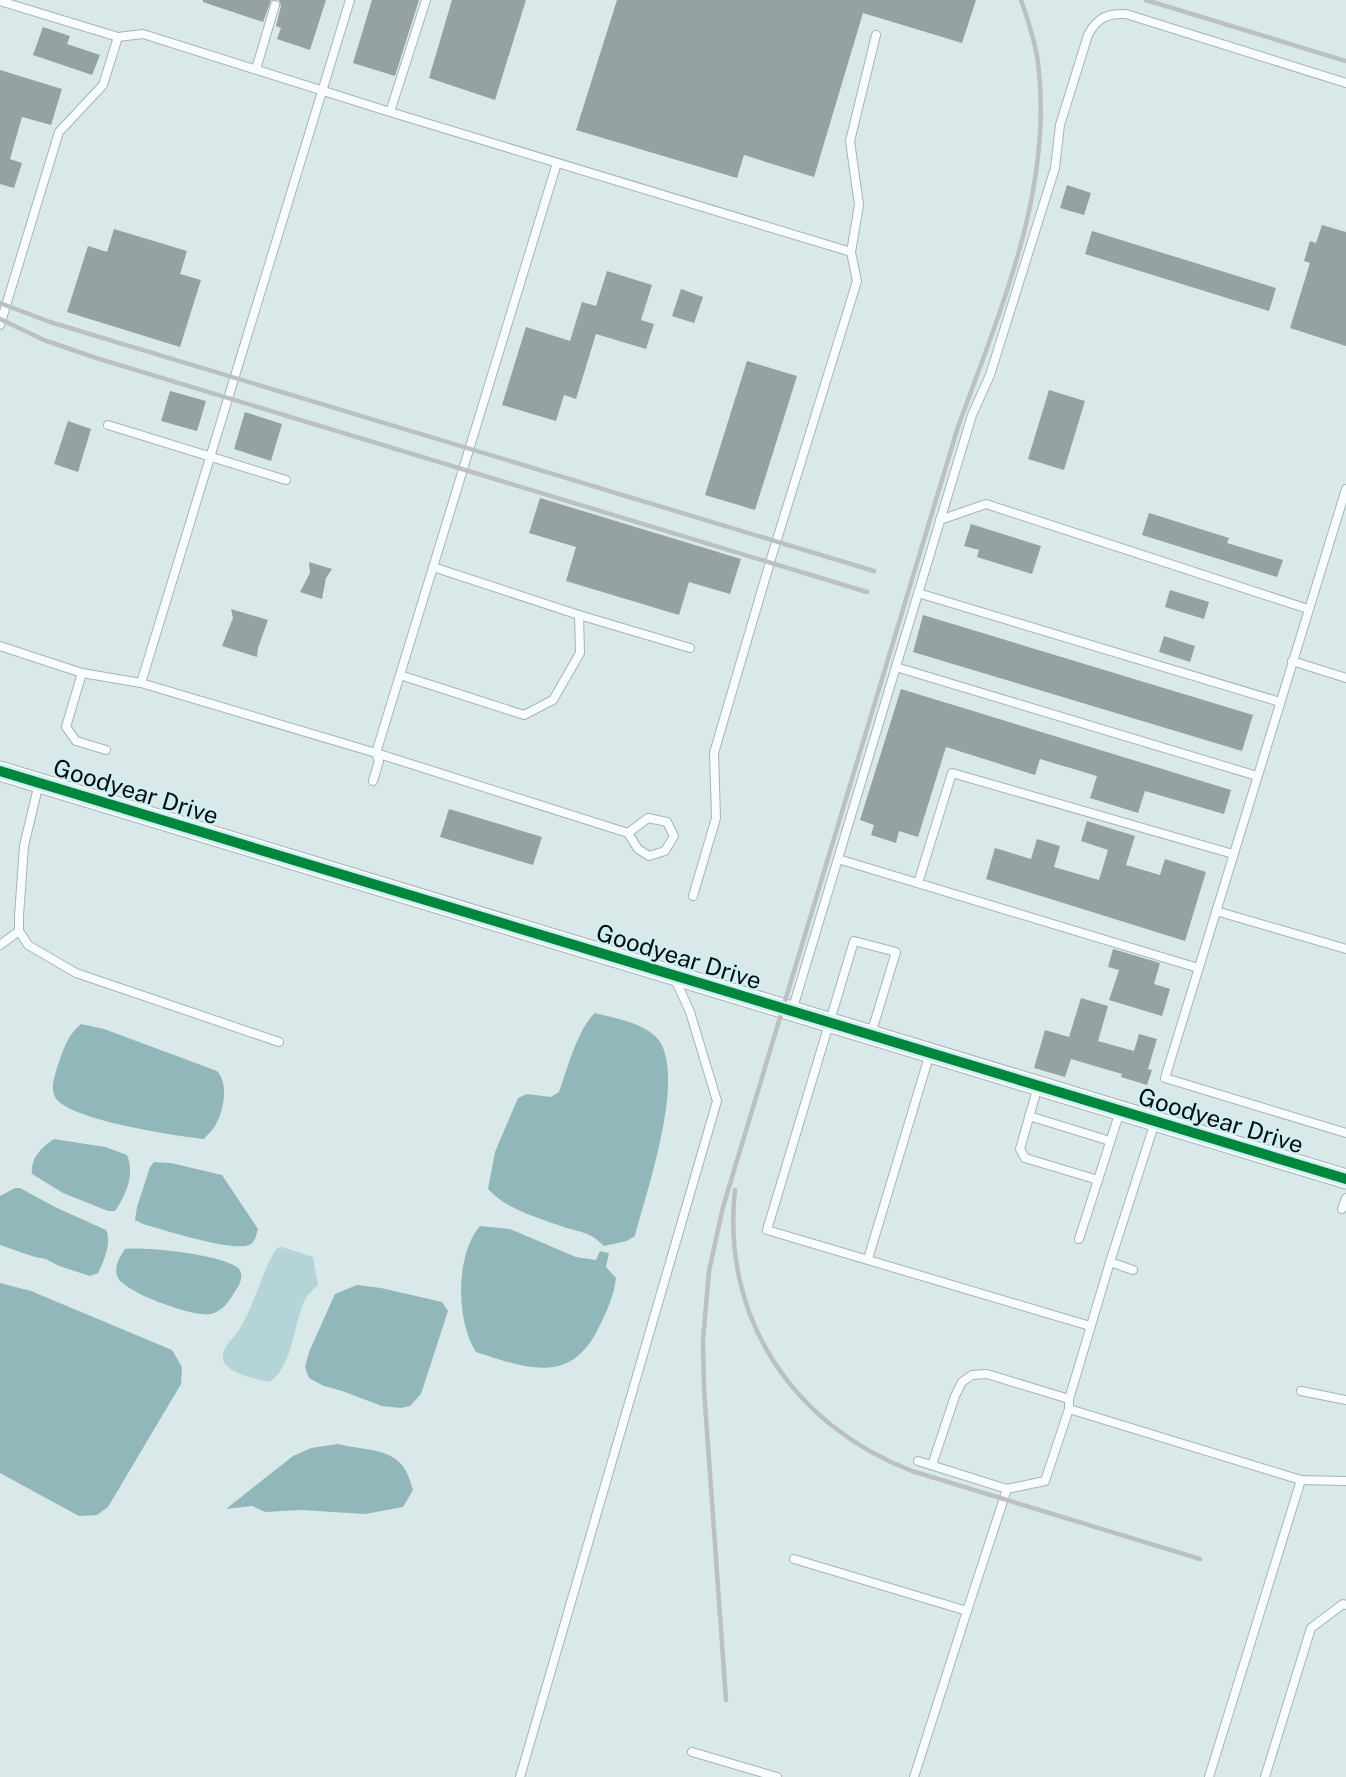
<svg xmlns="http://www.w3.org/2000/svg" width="1346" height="1777" font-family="'Public Sans',sans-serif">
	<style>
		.green { fill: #b4d4d7 }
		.water { fill: #92b7ba }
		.building { fill: #95a1a2 }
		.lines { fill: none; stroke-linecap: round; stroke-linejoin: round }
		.service-casing { stroke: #a7b4b4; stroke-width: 10 }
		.tertiary-casing { stroke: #a7b4b4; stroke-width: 21 }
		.service { stroke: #f9fcfc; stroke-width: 8 }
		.tertiary { stroke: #f9fcfc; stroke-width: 19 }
		.rail { stroke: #bcc0c1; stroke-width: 4.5 }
		.cycleway-casing { stroke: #d1eff2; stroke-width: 15 }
		.cycleway { stroke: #00873e; stroke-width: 10 }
		.labels { text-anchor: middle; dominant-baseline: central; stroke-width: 5; stroke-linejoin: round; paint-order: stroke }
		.street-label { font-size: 24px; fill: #050e0f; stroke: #d1eff2 }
	</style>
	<rect width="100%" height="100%" fill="#d9e9ea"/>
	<path class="green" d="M282 1247 313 1257 318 1285C313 1290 307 1295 304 1302 293 1327 293 1365 270 1382 258 1380 225 1373 223 1359 222 1347 232 1340 238 1331 255 1306 260 1274 277 1248Z"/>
	<g class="water">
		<path d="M595 1013C616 1019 638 1021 655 1036 690 1068 645 1196 635 1236L627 1241 604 1246C588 1230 580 1233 561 1226 536 1217 506 1209 488 1189L495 1152 518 1098 527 1094 551 1097 559 1092C567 1070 578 1028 595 1013Z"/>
		<path d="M81 1024 104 1029 217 1071C229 1084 224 1111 215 1126 213 1130 207 1135 204 1139 177 1136 67 1120 55 1097 50 1087 55 1075 58 1065 64 1048 67 1036 81 1024Z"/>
		<path d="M54 1139 105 1147 127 1155C135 1174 126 1195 115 1211H108L63 1193 32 1174C30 1158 42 1147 54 1139Z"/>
		<path d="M154 1162 171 1163 222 1175 258 1229C256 1234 256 1241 251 1244 237 1254 161 1229 143 1224L135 1220 137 1207 150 1167Z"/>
		<path d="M15 1188H20L55 1207 106 1230C112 1242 104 1261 98 1273L90 1276 59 1266 46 1259 35 1257 0 1245V1196Z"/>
		<path d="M480 1226 510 1229 576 1257 596 1260 600 1251 609 1253 606 1267 616 1278C614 1295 608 1309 600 1325 572 1386 528 1369 476 1352 456 1321 455 1255 480 1226Z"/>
		<path d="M125 1249C144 1246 228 1255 239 1269 245 1277 238 1287 234 1293 228 1303 222 1311 211 1314 195 1318 126 1293 118 1278 113 1268 119 1258 125 1249Z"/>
		<path d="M0 1283 31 1291 172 1350 182 1367 181 1384 108 1507 97 1515 79 1516 0 1473Z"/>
		<path d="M357 1285 381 1288 442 1302 448 1311 421 1394 410 1406 401 1408 382 1406 342 1391 324 1386 309 1378 305 1367 309 1352 335 1294Z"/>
		<path d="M338 1444C376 1453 403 1446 413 1490L403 1507 365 1514 301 1510 265 1512 252 1506 226 1509 293 1456 311 1448Z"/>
	</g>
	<g class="building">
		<path d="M203 0H271L263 22 203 2Z"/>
		<path d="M279 0H326L310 50 277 39 281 28 276 26 281 6Z"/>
		<path d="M372 0H419L395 76 353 63Z"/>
		<path d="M452 0H526L495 100 429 78Z"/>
		<path d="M617 0H976L962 43 863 13 814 177 744 155 737 178 576 130Z"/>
		<path d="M43 27 70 36 67 44 100 55 92 75 33 55Z"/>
		<path d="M0 70 62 89 51 125 22 117 10 159 22 163 14 188 0 184Z"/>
		<path d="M1067 185 1091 193 1084 215 1060 208Z"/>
		<path d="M1322 225 1346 232V346L1290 328 1310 263 1304 261 1310 241 1316 243Z"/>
		<path d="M114 229 187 251 180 274 201 280 180 347 67 312 88 246 107 252Z"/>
		<path d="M1092 231 1276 288 1269 311 1085 254Z"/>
		<path d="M607 271 652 285 641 320 654 324 646 349 596 334 576 399 564 395 556 421 502 405 526 327 570 341 582 302 596 306Z"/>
		<path d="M681 289 703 297 694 323 672 316Z"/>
		<path d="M747 361 797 376 755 510 705 495Z"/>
		<path d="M1049 390 1085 401 1064 470 1028 459Z"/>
		<path d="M170 391 206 401 197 431 161 421Z"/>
		<path d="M245 412 282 424 271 461 234 449Z"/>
		<path d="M68 421 91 429 78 472 54 464Z"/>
		<path d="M540 498 741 559 730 594 689 582 679 615 566 581 576 547 529 533Z"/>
		<path d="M1149 513 1229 538 1227 543 1283 560 1277 577 1142 535Z"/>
		<path d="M971 524 1041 546 1032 574 977 557 979 550 964 546Z"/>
		<path d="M309 562 332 569 326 578 322 599 300 592 310 573Z"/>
		<path d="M1170 590 1209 602 1204 619 1165 607Z"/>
		<path d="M231 609 268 620 258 648 257 657 222 646 233 618Z"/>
		<path d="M923 615 1253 715 1242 751 913 652Z"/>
		<path d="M1164 636 1195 646 1190 662 1159 652Z"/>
		<path d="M901 689 1231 790 1224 814 1145 791 1138 813 1090 798 1097 776 1040 759 1035 775 946 747 918 837 899 831 896 843 871 835 874 825 860 820Z"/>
		<path d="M449 809 542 837 533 865 440 837Z"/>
		<path d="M1087 821 1135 836 1126 865 1160 875 1165 859 1206 872 1185 941 986 879 995 848 1031 859 1037 839 1060 846 1054 867 1099 880 1108 850 1081 841Z"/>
		<path d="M1113 949 1160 963 1154 984 1170 989 1162 1016 1109 1000 1119 970 1108 967Z"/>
		<path d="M1081 998 1108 1006 1098 1041 1134 1051 1139 1034 1157 1039 1148 1069 1152 1070 1147 1085 1121 1077 1122 1074 1071 1059 1065 1077 1034 1068 1045 1030 1069 1037Z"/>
	</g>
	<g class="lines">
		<g class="service-casing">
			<g id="service">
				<path d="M0 1 118 37 143 34 390 112 851 252"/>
				<path d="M256 69 275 5"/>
				<path d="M390 112 426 0"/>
				<path d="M0 325 59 132 103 85 118 37"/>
				<path d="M108 425 286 480"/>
				<path d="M1346 489 1165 1078 1346 1133"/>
				<path d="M940 520 986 504 1308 609"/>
				<path d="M918 593 1280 702"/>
				<path d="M579 615 690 648"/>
				<path d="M0 646 82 673 141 683 376 753 628 833"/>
				<path d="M1292 661 1346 678"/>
				<path d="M896 667 1257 776"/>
				<path d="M82 673 66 727 76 741 106 750"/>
				<path d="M400 675 524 715 553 700 580 653 579 615 433 567"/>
				<path d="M141 683 350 0"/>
				<path d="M373 781 379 761 376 753 557 163"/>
				<path d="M39 783 24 846 19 916V931L28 945 76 973 279 1042"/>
				<path d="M648 818 667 822 674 836 665 851 649 856 638 849 628 833Z"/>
				<path d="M838 859 1198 968"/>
				<path d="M918 883 952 773 1233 854"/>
				<path d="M693 896 716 818 714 753 770 562 857 281 851 252 859 205 850 141 876 35"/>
				<path d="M1216 911 1346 949"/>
				<path d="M0 945 19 931"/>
				<path d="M792 1011 972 415 990 375 1055 168 1060 125 1088 35C1097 18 1107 13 1126 14L1346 83"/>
				<path d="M871 1034 896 952 854 941 767 1230 1090 1326"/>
				<path d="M1038 1086 1020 1149 1025 1158 1098 1180 1079 1239"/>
				<path d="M1029 1116 1110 1141"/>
				<path d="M1098 1180 1120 1111"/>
				<path d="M1342 1209 1346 1198"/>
				<path d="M868 1259 930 1053"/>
				<path d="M1110 1262 1133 1270"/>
				<path d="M1301 1391 1346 1400"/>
				<path d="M1069 1409 1301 1480 1346 1481"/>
				<path d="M918 1461 1007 1489 1045 1481 1069 1409V1399L1110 1262 1155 1122"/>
				<path d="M932 1465 955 1396 962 1382 972 1375 987 1374 1069 1399"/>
				<path d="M794 1559 967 1611 914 1777"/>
				<path d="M967 1611 1007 1489"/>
				<path d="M692 1752 777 1777"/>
				<path d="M520 1777 717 1101 690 1012 675 979"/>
				<path d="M1209 1777 1301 1480"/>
				<path d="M1265 1777 1311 1628 1343 1604 1346 1605"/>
			</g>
		</g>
		<g class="tertiary-casing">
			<path id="tertiary" d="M0 771 1346 1179"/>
		</g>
		<use href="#service" class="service"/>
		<use href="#tertiary" class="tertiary"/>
		<g class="rail">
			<path d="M1146 0 1346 61"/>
			<path d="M0 303 50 322 874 571"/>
			<path d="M0 319 44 340 93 357 867 592"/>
			<path d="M735 1190C721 1318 793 1425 912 1471L1200 1559"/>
			<path d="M726 1700 704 1389 703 1340 709 1271 723 1207 957 430C999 312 1054 191 1038 62 1035 41 1028 20 1021 0"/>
		</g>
		<g class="cycleway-casing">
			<path id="cycleway" d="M0 771 1346 1179"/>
		</g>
		<use href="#cycleway" class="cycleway"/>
	</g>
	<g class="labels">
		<g class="street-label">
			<text transform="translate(136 791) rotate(17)">Goodyear Drive</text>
			<text transform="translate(679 956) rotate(17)">Goodyear Drive</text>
			<text transform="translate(1221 1120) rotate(17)">Goodyear Drive</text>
		</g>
	</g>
</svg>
